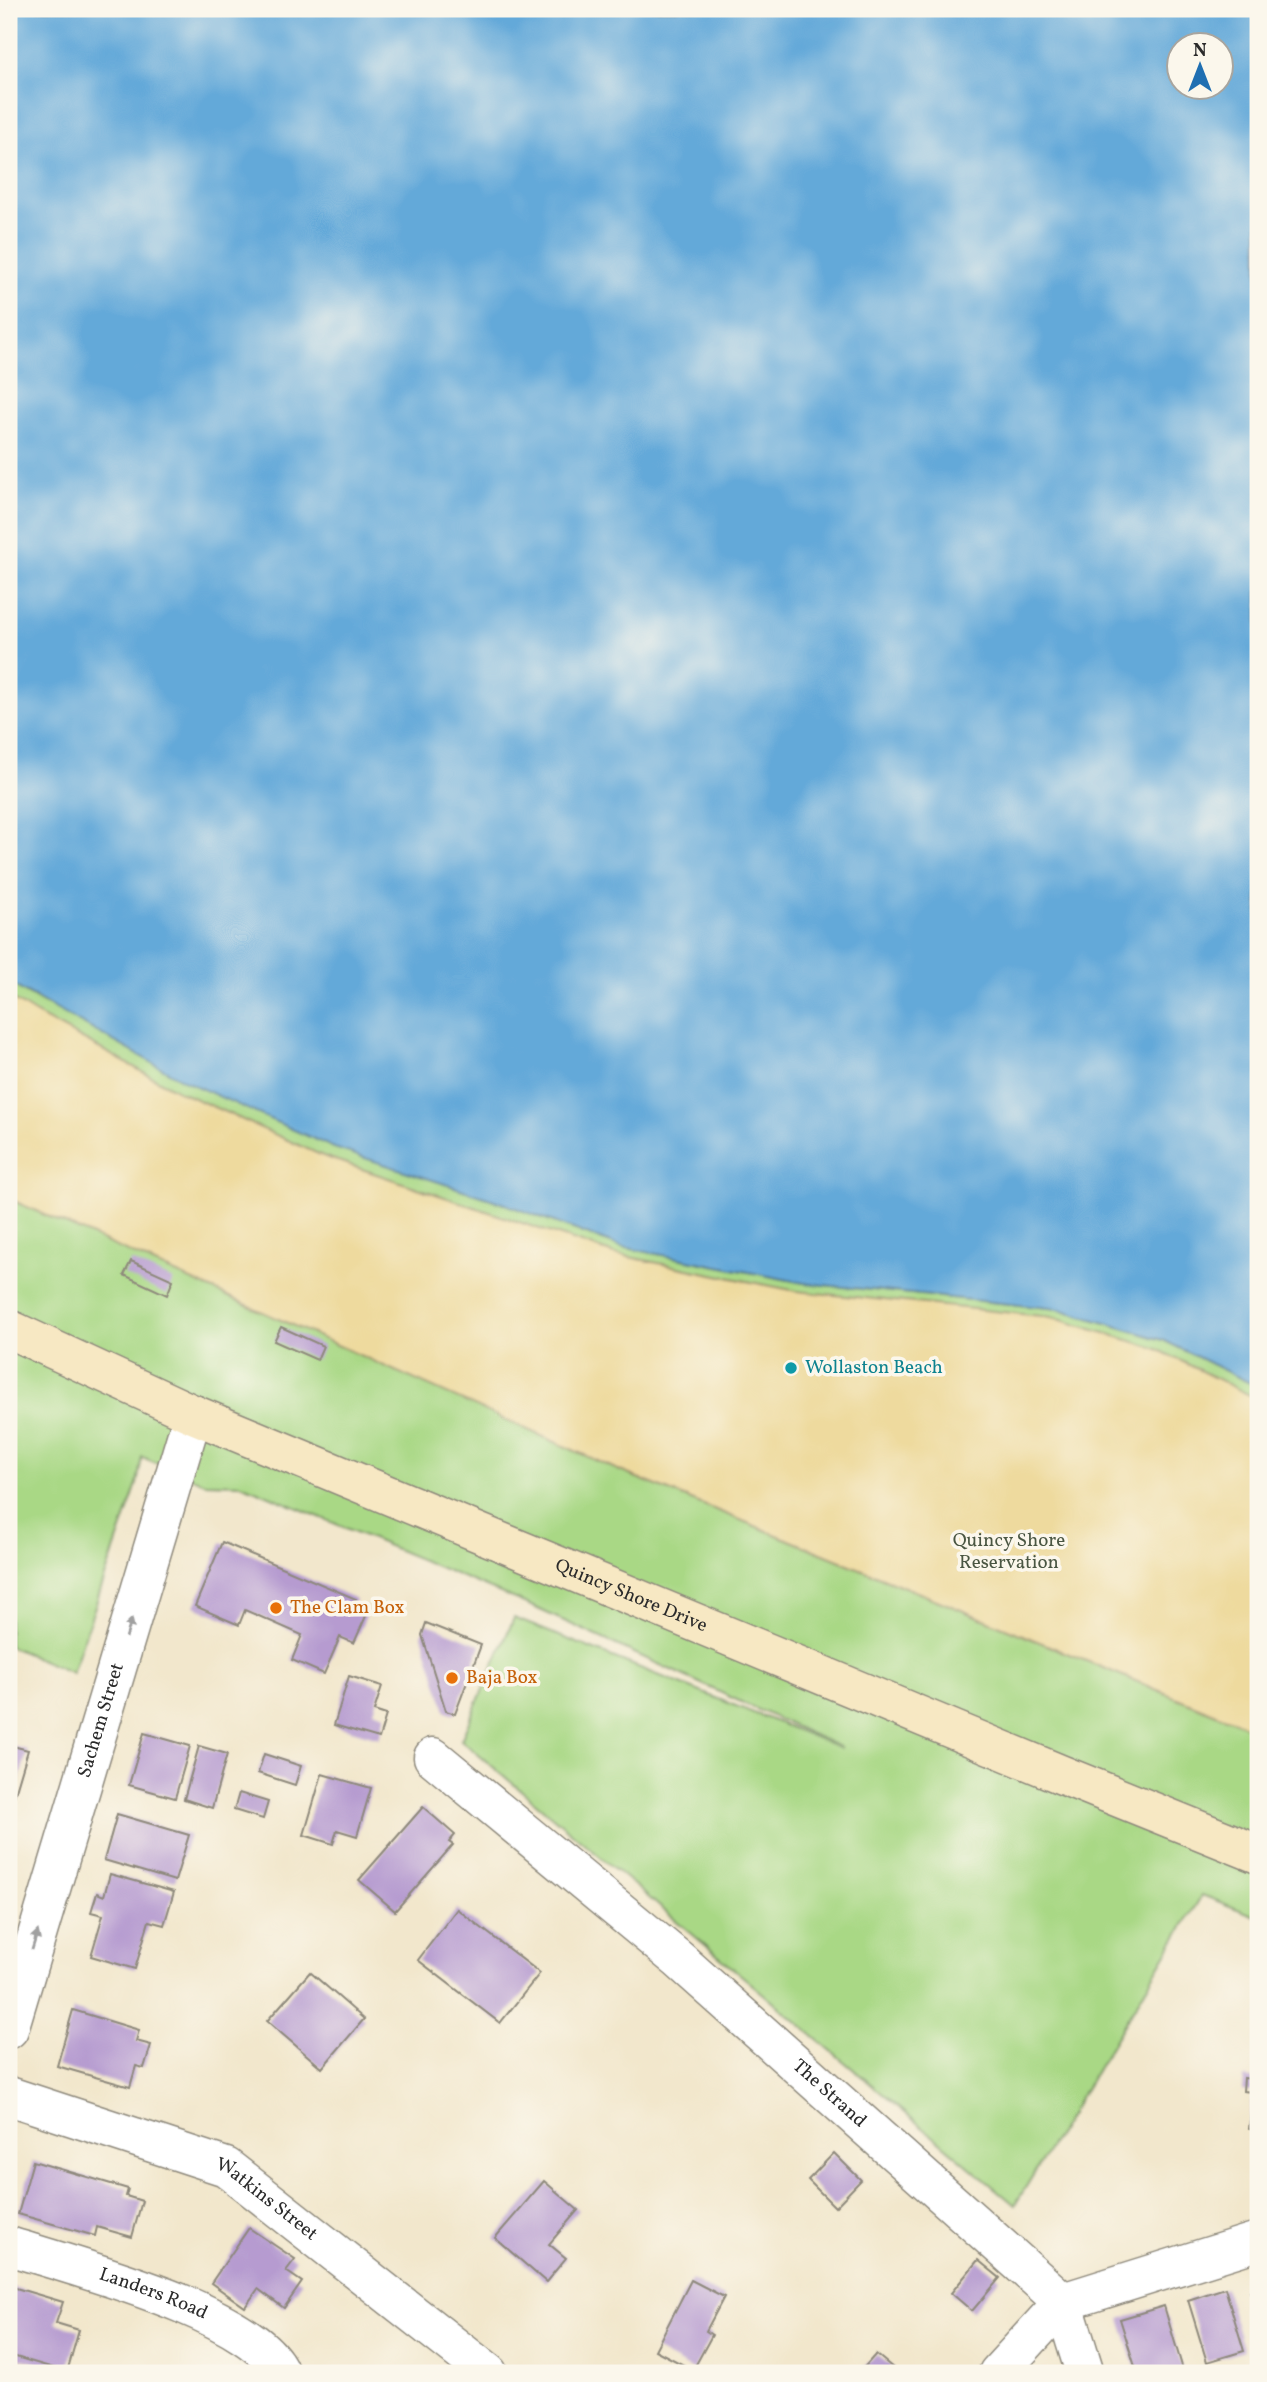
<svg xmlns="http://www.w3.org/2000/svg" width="1267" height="2382" font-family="Vollkorn,serif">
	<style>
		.green { fill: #a9d885; stroke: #6a8258; stroke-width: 2 }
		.sand { fill: #eeda9e; stroke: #8c8264; stroke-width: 2 }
		.water { fill: #63a9d9; stroke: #476a82; stroke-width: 2; fill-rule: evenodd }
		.building { fill: #b69bd0 }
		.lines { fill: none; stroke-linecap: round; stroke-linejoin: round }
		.minor-casing { stroke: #8e897c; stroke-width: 41 }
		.secondary-casing { stroke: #8e897c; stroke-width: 41 }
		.minor { stroke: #fff; stroke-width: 38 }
		.secondary { stroke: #f7e8c3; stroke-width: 38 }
		.oneway { fill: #a0a0a0 }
		.culture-dot { fill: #0f9aa8; stroke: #fbf7ec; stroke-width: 2.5 }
		.food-dot { fill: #e8710a; stroke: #fbf7ec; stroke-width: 2.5 }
		.labels { text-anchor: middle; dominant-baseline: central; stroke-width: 7; stroke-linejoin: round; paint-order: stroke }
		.culture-label { font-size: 19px; fill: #0d838f; stroke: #fbf7ec; text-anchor: start }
		.park-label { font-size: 19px; fill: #4a5642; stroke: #fbf7ec }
		.street-label { font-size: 19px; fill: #2b2b2b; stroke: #fbf7ec }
		.food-label { font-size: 19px; fill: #c56008; stroke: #fbf7ec; text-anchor: start }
	</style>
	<rect width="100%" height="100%" fill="#fbf7ec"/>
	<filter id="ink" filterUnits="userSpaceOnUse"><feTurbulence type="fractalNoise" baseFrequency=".0143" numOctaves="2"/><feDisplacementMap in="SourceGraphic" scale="14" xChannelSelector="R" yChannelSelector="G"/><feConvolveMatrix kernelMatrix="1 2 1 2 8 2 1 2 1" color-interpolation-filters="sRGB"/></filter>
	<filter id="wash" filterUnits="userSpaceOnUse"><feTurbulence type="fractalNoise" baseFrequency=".00686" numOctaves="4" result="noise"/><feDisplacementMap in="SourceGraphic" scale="28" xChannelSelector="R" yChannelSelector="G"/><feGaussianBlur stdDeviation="1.57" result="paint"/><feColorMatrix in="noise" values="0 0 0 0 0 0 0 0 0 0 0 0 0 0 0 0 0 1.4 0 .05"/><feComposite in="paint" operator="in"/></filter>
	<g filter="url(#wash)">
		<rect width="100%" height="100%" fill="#f2e7cc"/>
		<path class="green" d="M9 983 43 1003 494 1200 622 1247 804 1283 1059 1309 1163 1340 1258 1387V1917L1202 1895 1015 2205 461 1740 514 1618 842 1748 529 1605 241 1484 205 1483 142 1457 137 1484 72 1673 9 1646Z"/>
		<path class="sand" d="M9 997 36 1014 176 1090 323 1156 614 1254 796 1291 1051 1317 1155 1348 1258 1399V1731L620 1471 9 1199Z"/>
		<path class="water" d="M9 9H1258V1387L1163 1340 1059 1309 804 1283 622 1247 494 1200 334 1148 187 1082 9 983ZM1180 46H1222V88H1180Z"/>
		<g id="blocks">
			<g class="building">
				<path d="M131 1261 173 1280 167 1295 124 1275Z"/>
				<path d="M281 1327 323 1346 317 1360 274 1341Z"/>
				<path d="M222 1542 356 1599 352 1610 366 1616 354 1643 340 1637 324 1674 292 1660 302 1635 245 1610 239 1625 195 1606Z"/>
				<path d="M426 1623 481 1645 455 1714 446 1711 422 1635Z"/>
				<path d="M349 1676 382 1686 374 1711 386 1715 379 1738 334 1725Z"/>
				<path d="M144 1733 190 1746 175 1798 129 1785Z"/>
				<path d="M9 1745 28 1750 9 1814Z"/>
				<path d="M199 1746 227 1754 212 1808 184 1799Z"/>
				<path d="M264 1754 301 1766 295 1785 258 1773Z"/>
				<path d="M322 1774 371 1788 357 1836 337 1830 333 1844 304 1835Z"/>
				<path d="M239 1793 268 1802 263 1819 234 1810Z"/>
				<path d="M423 1807 455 1835 449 1842 453 1845 395 1911 359 1880Z"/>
				<path d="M117 1814 189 1835 175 1881 104 1860Z"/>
				<path d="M110 1874 174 1892 164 1925 149 1921 135 1969 91 1956 103 1915 91 1912 97 1893 104 1896Z"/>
				<path d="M457 1909 540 1973 500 2023 418 1960Z"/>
				<path d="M310 1972 364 2019 322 2068 267 2021Z"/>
				<path d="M73 2010 139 2030 136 2041 151 2045 144 2068 136 2066 130 2087 57 2066Z"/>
				<path d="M1244 2078 1258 2080V2131L1249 2129 1253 2092 1243 2091Z"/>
				<path d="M834 2153 861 2180 835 2207 808 2180Z"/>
				<path d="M33 2161 128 2189 126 2196 142 2201 132 2237 97 2227 95 2236 18 2214Z"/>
				<path d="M544 2181 578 2210 549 2244 566 2258 546 2282 495 2238Z"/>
				<path d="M249 2228 295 2259 286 2271 302 2282 284 2308 258 2289 245 2307 211 2283Z"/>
				<path d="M978 2260 1000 2278 972 2311 951 2293Z"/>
				<path d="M691 2280 724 2297 706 2331 712 2335 693 2370 655 2350Z"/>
				<path d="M9 2286 63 2302 56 2323 79 2330 67 2372 9 2355Z"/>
				<path d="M1225 2288 1244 2351 1207 2362 1188 2300Z"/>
				<path d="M1258 2288V2315L1250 2291Z"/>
				<path d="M1164 2306 1184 2373H1137L1120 2319Z"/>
				<path d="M876 2354 899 2373H859Z"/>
			</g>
		</g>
	</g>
	<g filter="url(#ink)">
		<use href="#blocks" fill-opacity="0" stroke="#8e897c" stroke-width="2"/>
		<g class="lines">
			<g class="minor-casing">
				<g id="minor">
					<path id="s1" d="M433 1757 678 1959 1063 2302"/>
					<path id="s2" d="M9 2029 193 1414"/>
					<path id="s3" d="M9 2096 226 2167 488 2373"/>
					<path id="s4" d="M9 2246C71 2266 256 2313 280 2373"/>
					<path d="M1063 2302 1258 2241"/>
					<path d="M1063 2302 1085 2373"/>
					<path d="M998 2373 1063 2302"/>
				</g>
			</g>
			<g class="secondary-casing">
				<g id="secondary">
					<path id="s5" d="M9 1329 193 1414 1060 1774 1258 1854"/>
				</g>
			</g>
			<use href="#minor" class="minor"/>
			<use href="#secondary" class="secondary"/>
		</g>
		<defs><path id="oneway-solid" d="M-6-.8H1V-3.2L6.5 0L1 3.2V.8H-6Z" transform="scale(1.75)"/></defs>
		<g class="oneway">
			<use href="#oneway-solid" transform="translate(129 1628) rotate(-73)"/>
			<use href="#oneway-solid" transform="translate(35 1940) rotate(-73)"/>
		</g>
	</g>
	<circle class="culture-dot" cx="791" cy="1368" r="7"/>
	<g class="food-dot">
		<circle cx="276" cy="1608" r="7"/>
		<circle cx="452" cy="1678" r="7"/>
	</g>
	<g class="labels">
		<g class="culture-label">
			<text x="805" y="1368">Wollaston Beach</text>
		</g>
		<g class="park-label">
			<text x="1009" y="1541">Quincy Shore<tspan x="1009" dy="22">Reservation</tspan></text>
		</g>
		<g class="street-label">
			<text stroke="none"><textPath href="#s5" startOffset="677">Quincy Shore Drive</textPath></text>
			<text stroke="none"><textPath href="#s2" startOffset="322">Sachem Street</textPath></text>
			<text stroke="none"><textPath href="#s1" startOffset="520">The Strand</textPath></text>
			<text stroke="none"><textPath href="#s3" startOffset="280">Watkins Street</textPath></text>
			<text stroke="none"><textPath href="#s4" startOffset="152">Landers Road</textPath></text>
		</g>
		<g class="food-label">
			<text x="290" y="1608">The Clam Box</text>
			<text x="466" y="1678">Baja Box</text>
		</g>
	</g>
	<rect width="1267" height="2382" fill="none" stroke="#fbf7ec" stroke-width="35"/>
	<g transform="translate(1200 66)"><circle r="33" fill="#fbf7ec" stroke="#a8a59f" stroke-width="2"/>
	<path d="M0-5L12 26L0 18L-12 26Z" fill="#1f6fb2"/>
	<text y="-10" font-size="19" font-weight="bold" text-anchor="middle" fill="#2b2b2b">N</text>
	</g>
</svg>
